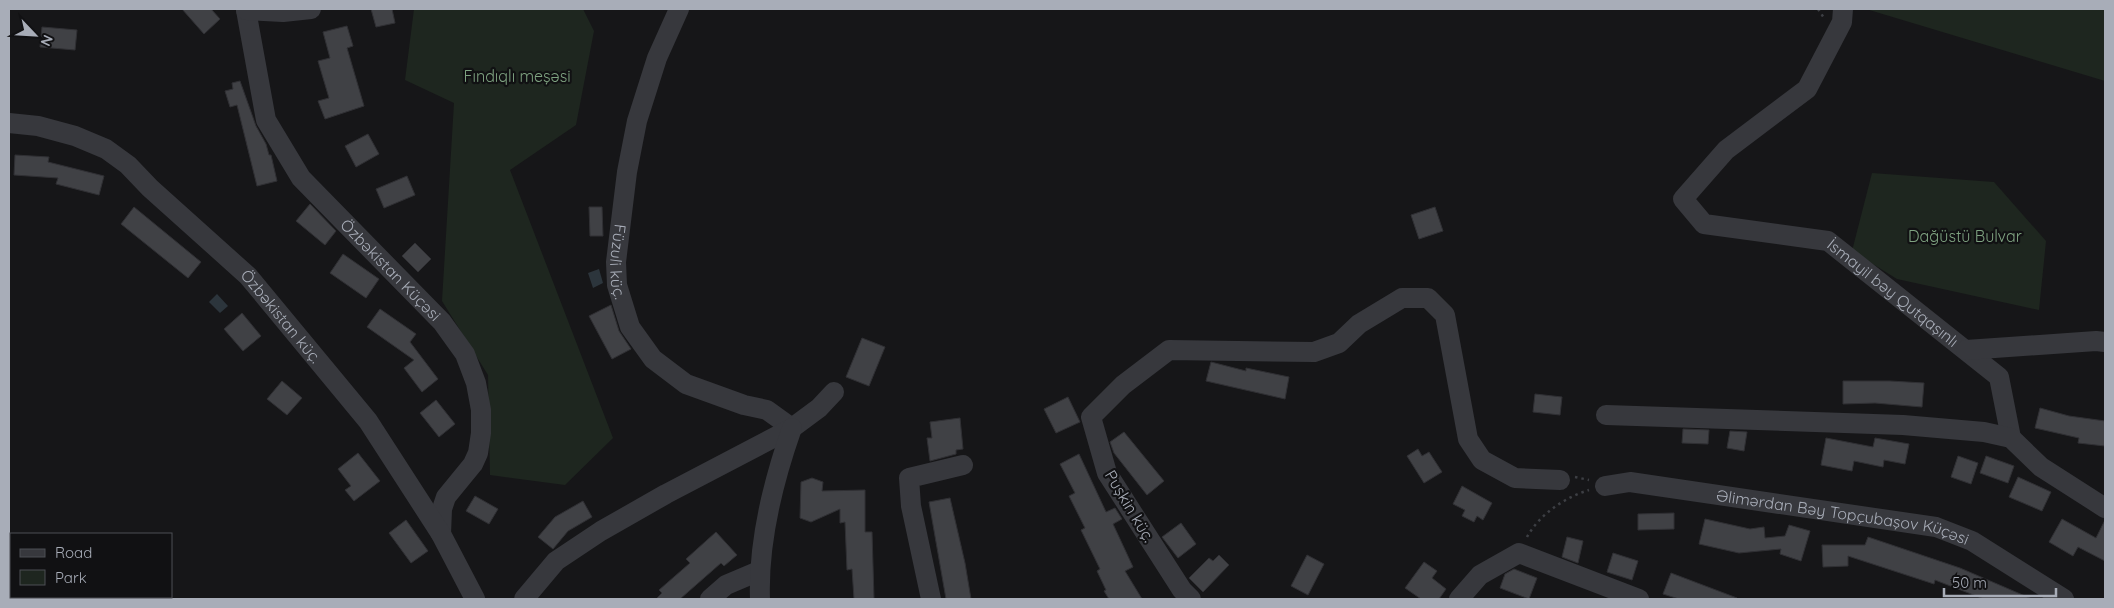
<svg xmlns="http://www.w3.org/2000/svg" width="2114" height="608" font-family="Quicksand,sans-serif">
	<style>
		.green { fill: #1e261f }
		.water { fill: #2c353c }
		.building { fill: #404145; stroke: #303034 }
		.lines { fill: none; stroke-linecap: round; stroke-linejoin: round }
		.path { stroke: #3d3f44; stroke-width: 2.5; stroke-dasharray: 2.5 4; stroke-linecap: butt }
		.minor { stroke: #37383d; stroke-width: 20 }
		.labels { text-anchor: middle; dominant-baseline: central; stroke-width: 4.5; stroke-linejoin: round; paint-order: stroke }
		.park-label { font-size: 16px; fill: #7fa381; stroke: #111113 }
		.street-label { font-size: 16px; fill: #a8adb8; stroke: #111113 }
	</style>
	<rect width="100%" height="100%" fill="#161618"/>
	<g class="green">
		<path d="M414 9H583L594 31 576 125 510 170 613 438 565 485 490 475 488 375 442 301 454 103 405 80Z"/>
		<path d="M1866 9H2105V81Z"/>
		<path d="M1872 173 1994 182 2046 241 2039 310 1897 279 1852 251Z"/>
	</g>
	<g class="water">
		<path d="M599 269 603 283 593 288 588 273Z"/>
		<path d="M217 294 228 306 220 313 209 302Z"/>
	</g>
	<g class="building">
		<path d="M182 9H211L220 19 204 34Z"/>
		<path d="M371 9H392L395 23 376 27Z"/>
		<path d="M347 26 353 46 347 48 364 106 325 119 318 101 329 98 318 61 330 58 323 32Z"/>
		<path d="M42 27 77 30 75 50 40 47Z"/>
		<path d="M240 81 256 126 266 144 269 155H271L277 181 257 186 237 105 230 107 225 91 233 89 232 83Z"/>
		<path d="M368 134 379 154 356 167 345 146Z"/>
		<path d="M15 155 49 157 48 162 104 176 99 195 56 184 58 178 14 175Z"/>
		<path d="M407 176 415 195 384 208 376 189Z"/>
		<path d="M310 204 336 231 325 245 296 221Z"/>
		<path d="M134 207 201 262 188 278 121 224Z"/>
		<path d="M589 207H602L603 236H590Z"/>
		<path d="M1435 207 1443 231 1419 239 1411 215Z"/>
		<path d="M415 243 431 259 418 272 402 256Z"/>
		<path d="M343 254 379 279 366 298 330 273Z"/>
		<path d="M611 305 619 331 631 349 612 359 589 316Z"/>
		<path d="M380 309 416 334 410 342 438 379 422 392 404 368 414 360 367 327Z"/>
		<path d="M242 313 261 336 243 351 224 329Z"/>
		<path d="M862 338 885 347 869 386 846 377Z"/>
		<path d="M1211 362 1246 371V368L1289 377 1285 399 1206 381Z"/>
		<path d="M282 381 302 398 287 415 267 399Z"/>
		<path d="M1843 381H1890L1924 383 1922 407 1875 403 1843 404Z"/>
		<path d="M1535 394 1562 397 1560 415 1533 412Z"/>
		<path d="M1068 397 1080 422 1056 433 1044 409Z"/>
		<path d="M436 400 455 424 439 437 420 413Z"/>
		<path d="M2040 408 2069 416 2105 421V446L2078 443 2079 438 2035 428Z"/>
		<path d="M960 418 963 449 956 450V454L930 461 927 438H932L930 422Z"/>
		<path d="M1683 429 1709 430 1708 444 1682 443Z"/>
		<path d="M1730 431 1747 432 1744 451 1727 448Z"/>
		<path d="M1124 432 1164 481 1147 495 1114 453 1110 442Z"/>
		<path d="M1826 438 1873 447 1875 438 1909 444 1905 464 1884 460 1883 467 1854 461 1852 471 1821 465Z"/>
		<path d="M1418 449 1422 456 1429 452 1442 472 1424 483 1407 456Z"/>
		<path d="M358 453 380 481 354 501 345 490 351 486 338 469Z"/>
		<path d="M1079 454 1106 512 1115 508 1122 519 1113 524 1133 567 1125 571 1142 599H1109L1104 591 1106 590 1097 571 1100 569 1081 530 1085 528 1069 496 1075 493 1060 464Z"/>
		<path d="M1958 456 1978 463 1971 484 1951 477Z"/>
		<path d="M1986 456 2014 466 2008 483 1980 473Z"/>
		<path d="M2018 477 2051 492 2042 511 2009 497Z"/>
		<path d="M812 478 823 482 822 491 865 490V532H872L874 599H854L852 569 847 570 845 522 840 523V509L811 522 800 518 801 482Z"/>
		<path d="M1462 486 1492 503 1483 520 1477 516 1474 522 1462 516 1465 510 1453 504Z"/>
		<path d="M475 496 498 509 489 524 466 511Z"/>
		<path d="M950 498 965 563 971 599H946L929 502Z"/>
		<path d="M583 501 592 517 568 531 553 549 538 537 555 517Z"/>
		<path d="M1674 513V529L1638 530V514Z"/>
		<path d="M1705 519 1750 529 1764 527 1765 538 1785 536 1789 525 1810 531 1801 561 1780 554 1781 549 1739 553 1699 544Z"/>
		<path d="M2062 519 2096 538 2105 520V561L2078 547 2073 556 2049 542Z"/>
		<path d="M406 520 428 551 411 563 389 533Z"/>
		<path d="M1181 523 1196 544 1178 558 1162 537Z"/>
		<path d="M716 532 737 555 724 566 721 563 680 599H656L662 593 659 590 690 563 686 559Z"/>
		<path d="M1567 537 1583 541 1578 563 1562 557Z"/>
		<path d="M1868 537 1960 568 2032 599H1984L1935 580 1934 584 1848 556V566L1823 567 1822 545H1865Z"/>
		<path d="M1613 553 1638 561 1632 580 1607 572Z"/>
		<path d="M1219 555 1229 565 1203 592 1189 578 1209 558 1213 561Z"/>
		<path d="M1307 555 1324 564 1308 595 1291 586Z"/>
		<path d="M1424 562 1437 571 1432 578 1446 589 1439 599H1421L1405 588Z"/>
		<path d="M1514 569 1537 578 1529 599 1500 588 1505 574Z"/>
		<path d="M1671 573 1737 598V599H1679L1663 594Z"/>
	</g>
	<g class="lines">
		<g class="path">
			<path d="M1818 9 1824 18"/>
			<path d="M1575 477 1589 480"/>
			<path d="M1527 537C1539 515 1565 497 1589 490"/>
		</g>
		<g class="minor">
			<path id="s1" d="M679 9 657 58 637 121 627 172 616 262 617 285 630 327 653 359 686 384 744 405 767 410 792 428"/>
			<path id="s2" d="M1843 9 1842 22 1807 89 1726 150 1683 199 1704 224 1828 241 1999 377 2011 438"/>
			<path id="s3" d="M246 10 266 120 301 178 442 322 465 354 476 383 481 410V433L478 453 473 464 446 497 442 509 441 534"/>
			<path d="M246 10 283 12 311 9"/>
			<path id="s4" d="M9 123 38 126 75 136 106 149 128 165 150 188 248 276 368 421 441 534 475 599"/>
			<path d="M1966 350 2096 341 2105 342"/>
			<path d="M1606 415 1903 425 1984 432 2011 438 2041 467 2105 508"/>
			<path id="s5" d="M1605 486 1630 482 1936 527 1972 541 2064 599"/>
			<path d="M524 599 556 561 601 531 666 494 792 428 819 408 834 392"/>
			<path d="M710 599 726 585 759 571"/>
			<path d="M760 599C758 542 773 482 792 428"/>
			<path d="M931 599 911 506 909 478 963 465"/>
			<path d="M1191 599 1182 590 1107 473 1091 417 1123 385 1169 350 1314 352 1339 343 1359 324 1402 298H1428L1445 315 1468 439 1482 460 1515 478 1560 480"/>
			<path d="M1459 599 1480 575 1519 553 1639 599"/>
		</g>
	</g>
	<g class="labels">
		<g class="park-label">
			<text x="517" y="76">Fındıqlı meşəsi</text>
			<text x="1965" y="236">Dağüstü Bulvar</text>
		</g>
		<g class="street-label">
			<text stroke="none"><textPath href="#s1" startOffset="262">Füzuli küç.</textPath></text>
			<text stroke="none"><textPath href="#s3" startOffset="308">Özbəkistan Küçəsi</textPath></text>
			<text stroke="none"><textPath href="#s2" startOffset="496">İsmayil bəy Qutqaşınlı</textPath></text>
			<text stroke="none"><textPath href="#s4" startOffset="344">Özbəkistan küç.</textPath></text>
			<text transform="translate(1130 506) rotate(59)">Puşkin küç.</text>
			<text stroke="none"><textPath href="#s5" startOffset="241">Əlimərdan Bəy Topçubaşov Küçəsi</textPath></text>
		</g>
	</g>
	<rect width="2114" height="608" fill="none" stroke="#a8adb8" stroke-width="20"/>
	<rect x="10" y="533" width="162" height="65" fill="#111113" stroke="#4d4f55"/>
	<rect x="20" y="549" width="25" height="8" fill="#37383d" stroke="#4d4f55"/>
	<text x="55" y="558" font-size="15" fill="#a8adb8">Road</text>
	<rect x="20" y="570" width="25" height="15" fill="#1e261f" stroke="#4d4f55"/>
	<text x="55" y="583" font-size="15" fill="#a8adb8">Park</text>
	<g transform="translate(35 35) rotate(115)" stroke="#111113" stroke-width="4" paint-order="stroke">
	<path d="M0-4L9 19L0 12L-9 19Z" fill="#a8adb8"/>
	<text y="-8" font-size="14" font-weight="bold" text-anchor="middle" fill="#a8adb8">N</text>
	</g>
	<path d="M1944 588v8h112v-8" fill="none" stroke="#a8adb8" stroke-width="2.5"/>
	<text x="1952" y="588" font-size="15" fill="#a8adb8" stroke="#111113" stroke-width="4" paint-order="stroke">50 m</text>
</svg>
